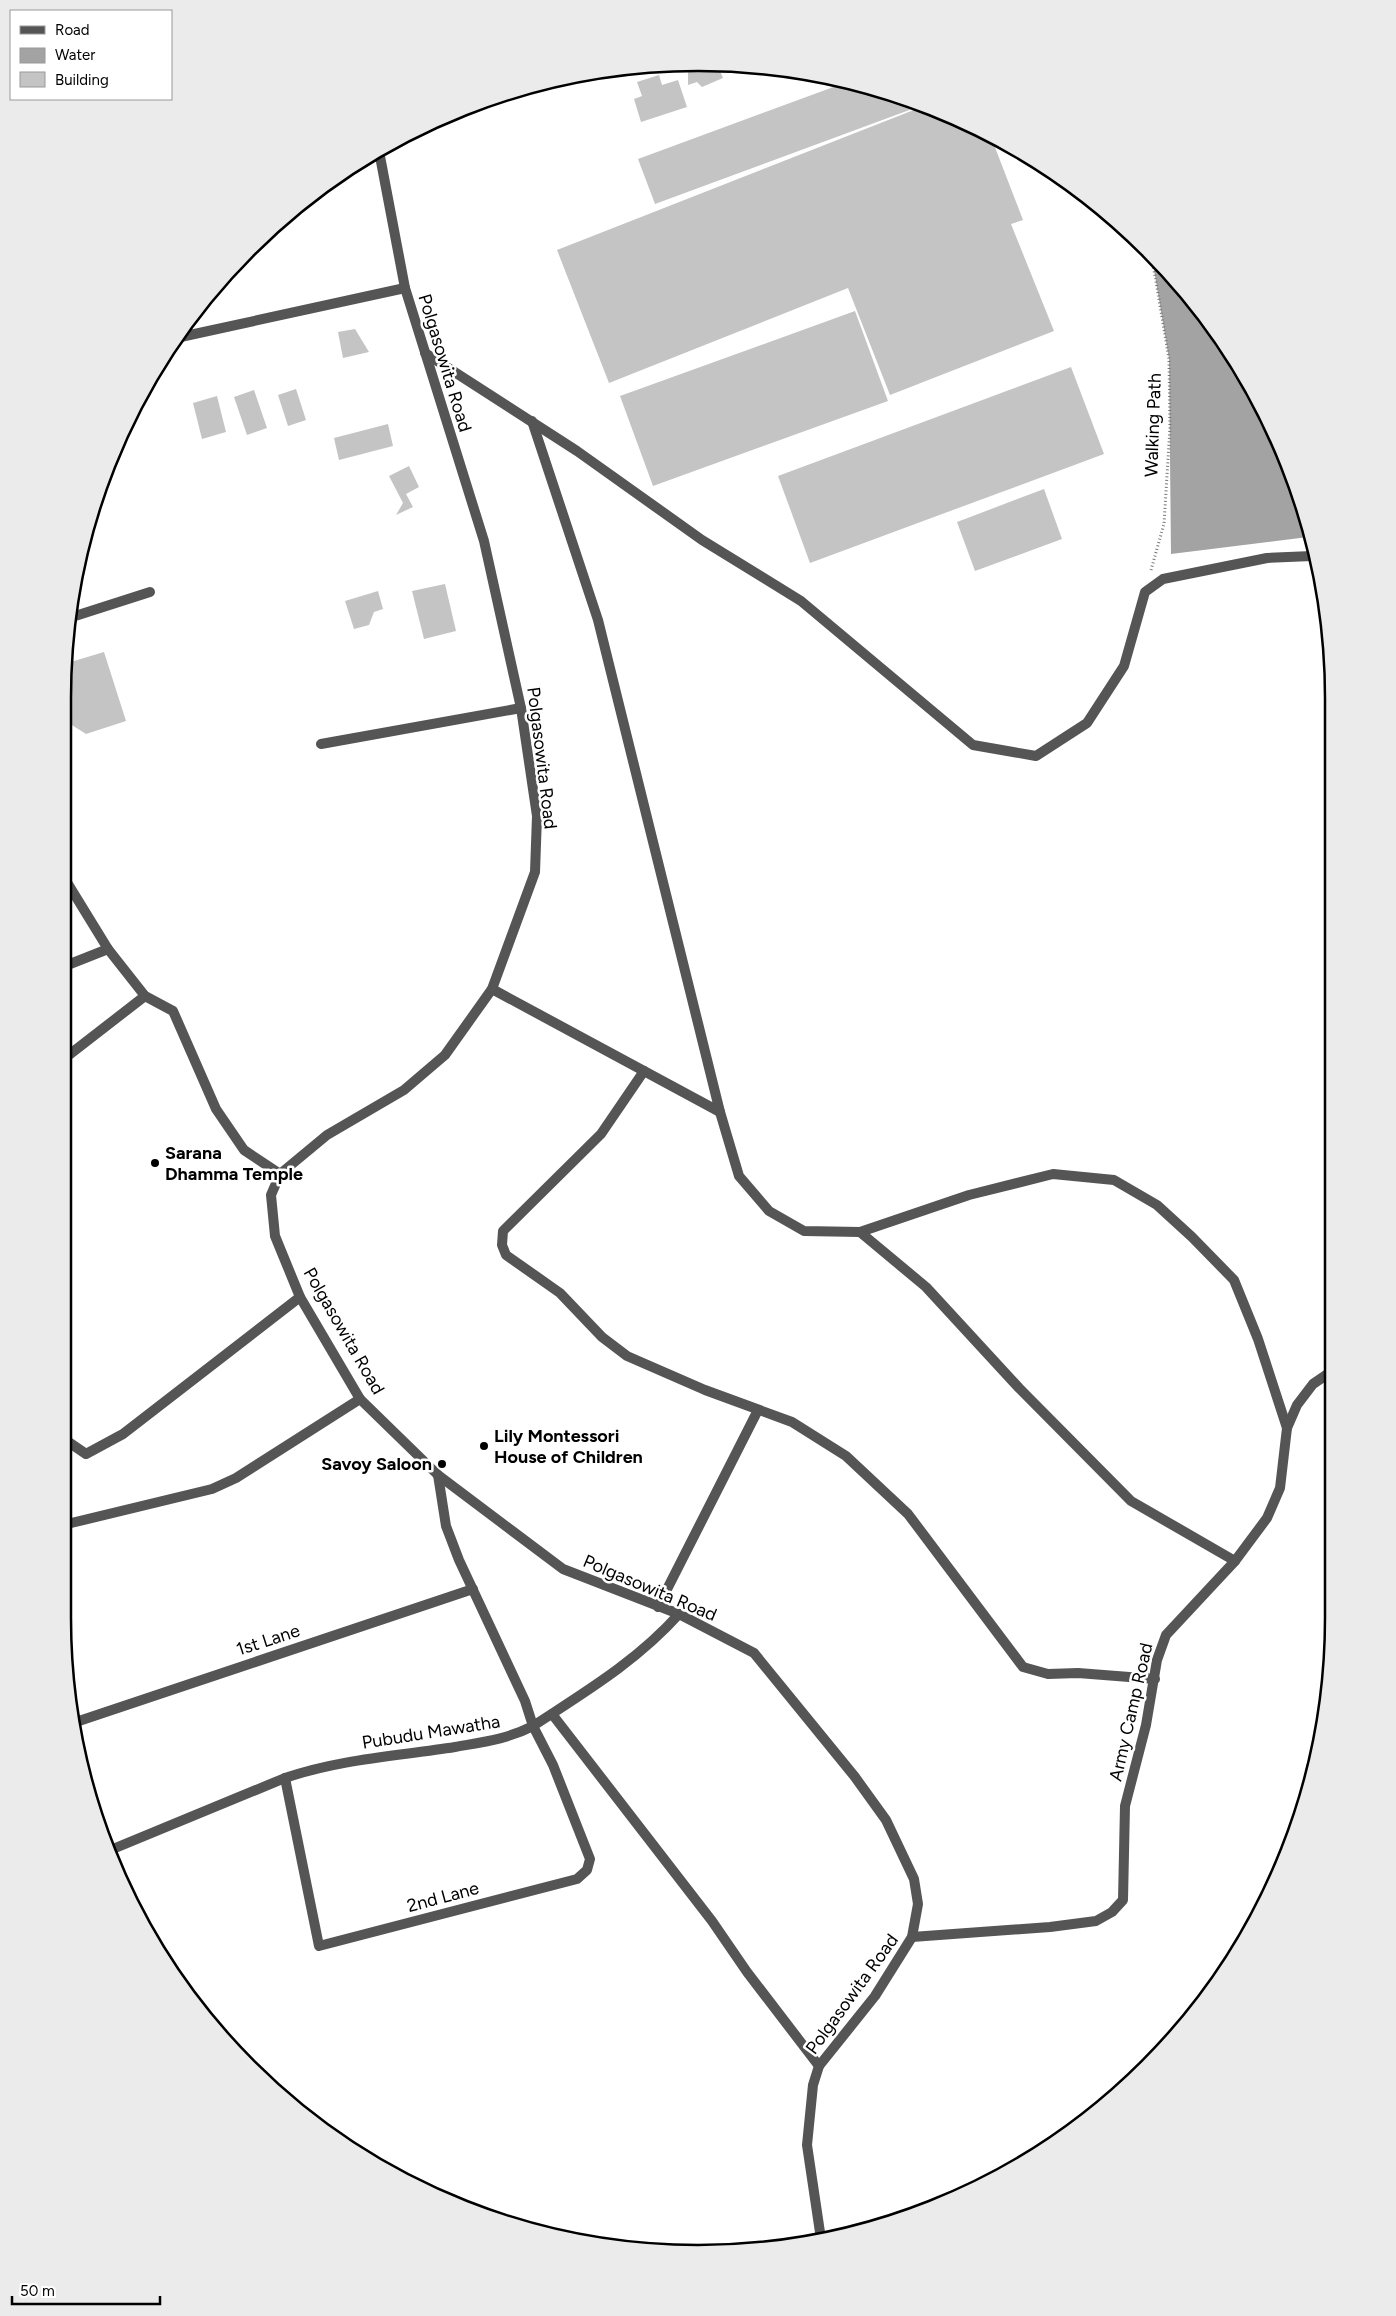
<svg xmlns="http://www.w3.org/2000/svg" width="1396" height="2316" font-family="Figtree,sans-serif">
	<style>
		.water { fill: #a3a3a3 }
		.building { fill: #c4c4c4 }
		.lines { fill: none; stroke-linecap: round; stroke-linejoin: round }
		.path { stroke: #777; stroke-width: 3; stroke-dasharray: 1 2.5; stroke-linecap: butt }
		.minor { stroke: #555; stroke-width: 10 }
		.tertiary { stroke: #555; stroke-width: 10 }
		.poi-dot { fill: #000; stroke: #fff; stroke-width: 2 }
		.labels { text-anchor: middle; dominant-baseline: central; stroke-width: 5; stroke-linejoin: round; paint-order: stroke }
		.street-label { font-size: 18px; fill: #000; stroke: #fff }
		.poi-label { font-size: 18px; font-weight: bold; fill: #000; stroke: #fff; text-anchor: start }
		.rim { fill: none; stroke: #000; stroke-width: 2.5 }
	</style>
	<rect width="100%" height="100%" fill="#fff"/>
	<path class="water" d="M1152 258 1176 279 1248 381 1300 494 1308 537 1171 554 1169 359Z"/>
	<g class="building">
		<path d="M708 63 717 64 723 78 702 87 697 82 688 85V72Z"/>
		<path d="M659 75 662 85 678 80 687 107 641 122 634 99 642 96 637 82Z"/>
		<path d="M847 82 923 105 655 204 638 159Z"/>
		<path d="M924 106 941 111 991 137 1023 220 1011 224 1054 331 890 395 848 288 609 383 557 250Z"/>
		<path d="M855 311 888 401 653 486 620 396Z"/>
		<path d="M355 329 369 352 343 358 338 332Z"/>
		<path d="M1071 367 1104 454 810 563 778 476Z"/>
		<path d="M296 389 306 420 288 426 278 395Z"/>
		<path d="M254 390 267 428 247 435 234 397Z"/>
		<path d="M217 396 226 432 202 439 193 403Z"/>
		<path d="M388 424 393 446 339 460 334 438Z"/>
		<path d="M409 466 419 487 406 494 413 507 396 515 403 503 389 476Z"/>
		<path d="M1044 489 1062 539 975 571 957 522Z"/>
		<path d="M445 584 456 631 424 639 412 591Z"/>
		<path d="M378 591 383 609 374 612 369 625 354 629 345 601Z"/>
		<path d="M104 652 126 721 86 734 64 720V664Z"/>
	</g>
	<g class="lines">
		<path class="path" d="M1151 570 1164 524 1170 427 1169 359 1152 258"/>
		<g class="minor">
			<path d="M176 338 405 288"/>
			<path d="M425 353 577 451 702 540 801 601 973 745 1036 756 1087 723 1124 666 1145 592 1163 579 1267 558 1312 556"/>
			<path d="M72 617 150 592"/>
			<path d="M321 744 521 708"/>
			<path d="M65 879 108 949 145 996 173 1011 216 1109 244 1150 280 1174"/>
			<path d="M65 966 108 949"/>
			<path d="M492 989 720 1112 598 620 532 421"/>
			<path d="M65 1058 145 996"/>
			<path d="M644 1071 601 1134 503 1231 502 1245 506 1255 560 1293 602 1337 627 1356 705 1390 792 1422 846 1456 908 1514 1023 1667 1048 1674 1078 1673 1155 1679"/>
			<path d="M720 1112 739 1176 769 1211 804 1231 860 1232 969 1195 1053 1174 1114 1180 1157 1205 1192 1237 1234 1280 1258 1339 1287 1428"/>
			<path d="M860 1232 926 1287 1019 1388 1131 1501 1235 1561"/>
			<path d="M67 1441 86 1454 123 1434 300 1297"/>
			<path d="M67 1524 212 1489 236 1478 360 1399"/>
			<path d="M658 1607 758 1410"/>
			<path d="M552 1714 712 1921 747 1972 819 2066"/>
			<path d="M73 1723 473 1589"/>
			<path d="M285 1778 319 1946 577 1879 587 1870 590 1859 553 1765 533 1726C585 1692 637 1661 679 1614"/>
			<path d="M912 1937 1050 1927 1096 1921 1112 1912 1123 1900 1125 1806 1146 1725 1157 1660 1166 1635 1235 1561 1267 1518 1280 1488 1287 1428 1297 1405 1313 1384 1332 1371"/>
		</g>
		<g class="tertiary">
			<path d="M379 151 405 288 484 541 521 708 537 816 535 872 492 989 445 1055 404 1090 327 1135 280 1174 271 1195 275 1236 300 1297 360 1399 438 1475 563 1569 679 1614 754 1653 855 1777 886 1820 914 1879 918 1904 912 1937 875 1996 819 2066 813 2085 807 2145 821 2239"/>
			<path d="M108 1851 285 1778C340 1759 398 1756 455 1747 483 1742 508 1739 533 1726L525 1701 459 1560 446 1526 438 1475"/>
		</g>
	</g>
	<g class="poi-dot">
		<circle cx="155" cy="1163" r="5"/>
		<circle cx="484" cy="1446" r="5"/>
		<circle cx="442" cy="1464" r="5"/>
	</g>
	<g class="labels">
		<g class="street-label">
			<text transform="translate(445 363) rotate(73)">Polgasowita Road</text>
			<text transform="translate(1153 425) rotate(-88)">Walking Path</text>
			<text transform="translate(542 758) rotate(83)">Polgasowita Road</text>
			<text transform="translate(344 1331) rotate(60)">Polgasowita Road</text>
			<text transform="translate(650 1588) rotate(23)">Polgasowita Road</text>
			<text transform="translate(268 1640) rotate(-18)">1st Lane</text>
			<text transform="translate(1131 1712) rotate(-77)">Army Camp Road</text>
			<text transform="translate(431 1732) rotate(-9)">Pubudu Mawatha</text>
			<text transform="translate(443 1897) rotate(-15)">2nd Lane</text>
			<text transform="translate(852 1994) rotate(-54)">Polgasowita Road</text>
		</g>
		<g class="poi-label">
			<text x="165" y="1153">Sarana<tspan x="165" dy="21">Dhamma Temple</tspan></text>
			<text x="494" y="1436">Lily Montessori<tspan x="494" dy="21">House of Children</tspan></text>
			<text x="432" y="1464" text-anchor="end">Savoy Saloon</text>
		</g>
	</g>
	<path d="M0 0H1396V2316H0ZM698 71H698A627 627 0 0 1 1325 698V1618A627 627 0 0 1 698 2245H698A627 627 0 0 1 71 1618V698A627 627 0 0 1 698 71Z" fill="#ebebeb" fill-rule="evenodd"/>
	<path class="rim" d="M698 71H698A627 627 0 0 1 1325 698V1618A627 627 0 0 1 698 2245H698A627 627 0 0 1 71 1618V698A627 627 0 0 1 698 71Z"/>
	<rect x="10" y="10" width="162" height="90" fill="#ffffff" stroke="#999999"/>
	<rect x="20" y="26" width="25" height="8" fill="#555555" stroke="#999999"/>
	<text x="55" y="35" font-size="15" fill="#000000">Road</text>
	<rect x="20" y="48" width="25" height="15" fill="#a3a3a3" stroke="#999999"/>
	<text x="55" y="60" font-size="15" fill="#000000">Water</text>
	<rect x="20" y="72" width="25" height="15" fill="#c4c4c4" stroke="#999999"/>
	<text x="55" y="85" font-size="15" fill="#000000">Building</text>
	<path d="M12 2296v8h148v-8" fill="none" stroke="#000000" stroke-width="2.5"/>
	<text x="20" y="2296" font-size="15" fill="#000000" stroke="#ffffff" stroke-width="4" paint-order="stroke">50 m</text>
</svg>
